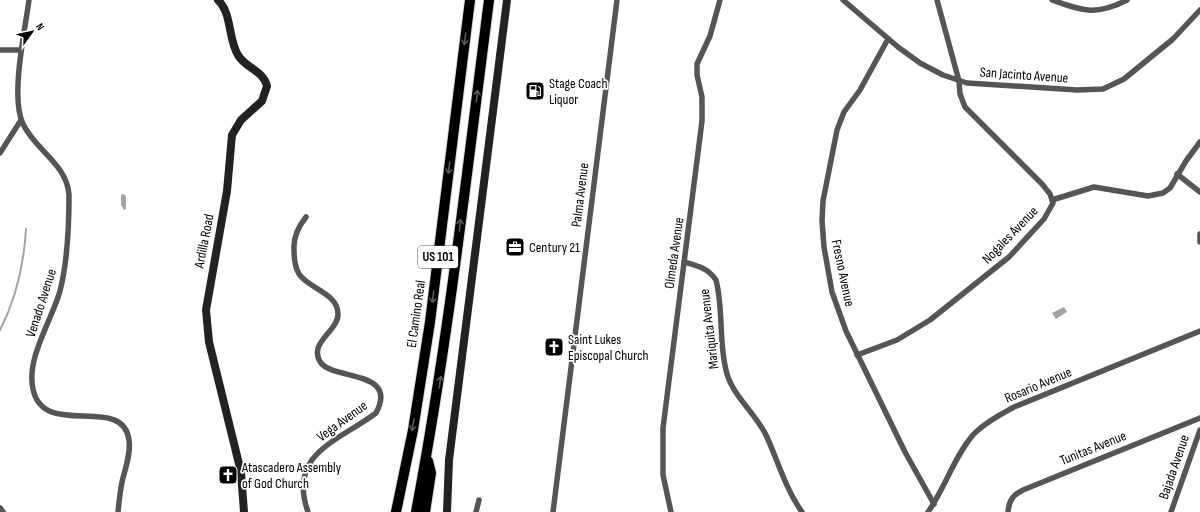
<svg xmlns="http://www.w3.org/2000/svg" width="1200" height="512" font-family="'Sofia Sans Condensed',sans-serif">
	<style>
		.water { fill: #a3a3a3 }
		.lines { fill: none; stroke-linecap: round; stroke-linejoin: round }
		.stream { stroke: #a3a3a3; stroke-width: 2 }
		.highway-casing { stroke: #dbdbdb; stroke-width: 12 }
		.street { stroke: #555; stroke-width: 5.5 }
		.secondary { stroke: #222; stroke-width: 8 }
		.highway { stroke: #000; stroke-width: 10 }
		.oneway { stroke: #595959 }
		.labels { text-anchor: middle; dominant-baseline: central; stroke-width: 3.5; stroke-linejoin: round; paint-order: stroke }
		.shield { fill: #fff; stroke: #4c4c4c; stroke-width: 1 }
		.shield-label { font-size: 13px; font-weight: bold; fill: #000 }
		.street-label { font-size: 14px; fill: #000; stroke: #fff }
		.poi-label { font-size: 14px; fill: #000; stroke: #fff; text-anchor: start }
	</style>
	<rect width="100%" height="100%" fill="#fff"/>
	<g class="water">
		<path d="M123 194 126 196V209L124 210 121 205V195Z"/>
		<path d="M1064 307 1067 312 1056 319 1052 313Z"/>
	</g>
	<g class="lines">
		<path class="stream" d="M0 330C16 299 24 263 26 229"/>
		<g class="highway-casing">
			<g id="highway">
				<path d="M396 512 413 430 430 322 470 0"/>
				<path d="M416 512C448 343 467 171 489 0"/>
				<path d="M425 512 431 473 428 461"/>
			</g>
		</g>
		<g class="street">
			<path d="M29 0C25 31 10 97 23 124 35 150 67 164 69 195 69 227 68 260 60 291 52 320 26 358 33 389 43 440 123 393 129 440 131 454 125 469 122 482 120 492 119 502 118 512"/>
			<path d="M843 0 898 47 920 63 943 75 967 83 1077 90 1103 89 1124 79 1173 39 1200 10"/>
			<path d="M1052 0C1083 11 1096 16 1127 0"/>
			<path d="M888 39 860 90 844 112 837 130 823 201 822 221 824 247 832 292 846 331 905 452 934 504"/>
			<path d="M0 50H21"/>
			<path d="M0 153 21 120"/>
			<path d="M1177 174 1200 192"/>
			<path d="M1052 200 1094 187 1148 196 1163 193 1170 188 1186 161 1200 142"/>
			<path d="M306 217C298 227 293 237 294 250 294 258 295 267 299 274 309 289 338 293 338 314 338 332 307 343 321 363 334 380 399 370 376 413 339 441 287 453 308 512"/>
			<path d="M1200 234V242"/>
			<path d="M684 262C698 266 708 268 716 280 724 311 718 343 727 374 734 397 755 413 766 435 778 461 785 488 802 512"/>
			<path d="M857 355 897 340 930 320 1009 257 1044 219 1053 203 1050 194 1042 184 965 107 960 94 959 81 937 0"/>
			<path d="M0 508 3 512"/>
			<path d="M476 512 479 500"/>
			<path d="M553 512 617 0"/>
			<path d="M671 512 663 475V428L702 121V97L697 75V64L710 36 720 0"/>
			<path d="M928 512C945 488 954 457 973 435 984 423 1000 415 1014 407L1200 331"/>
			<path d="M1008 512C1009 500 1013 495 1023 490L1200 418"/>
			<path d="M1171 512 1200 430"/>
		</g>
		<g class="secondary">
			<path d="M218 0C232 13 228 39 238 55 245 68 263 70 267 86L262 101 241 120 232 135 227 191 206 310 209 342 241 472 244 512"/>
			<path d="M447 512 449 460 507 0"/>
		</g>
		<use href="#highway" class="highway"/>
	</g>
	<defs><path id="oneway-shaft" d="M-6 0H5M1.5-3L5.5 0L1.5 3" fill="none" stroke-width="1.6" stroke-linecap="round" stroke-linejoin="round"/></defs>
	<g class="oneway">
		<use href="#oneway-shaft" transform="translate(465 39) rotate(97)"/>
		<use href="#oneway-shaft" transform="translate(477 96) rotate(-83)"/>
		<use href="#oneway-shaft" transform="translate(449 168) rotate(97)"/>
		<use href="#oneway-shaft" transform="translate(460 225) rotate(-83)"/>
		<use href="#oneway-shaft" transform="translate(433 297) rotate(97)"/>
		<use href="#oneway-shaft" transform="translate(440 382) rotate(-81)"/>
		<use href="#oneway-shaft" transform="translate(413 425) rotate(100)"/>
	</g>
	<defs>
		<g id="fuel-square" transform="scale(1)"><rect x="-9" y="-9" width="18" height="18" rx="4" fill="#000" stroke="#fff"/><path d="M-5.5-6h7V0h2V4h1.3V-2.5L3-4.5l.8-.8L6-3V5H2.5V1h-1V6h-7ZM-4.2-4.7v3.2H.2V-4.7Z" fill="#fff"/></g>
		<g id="office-square" transform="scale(1)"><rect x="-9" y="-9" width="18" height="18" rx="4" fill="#000" stroke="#fff"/><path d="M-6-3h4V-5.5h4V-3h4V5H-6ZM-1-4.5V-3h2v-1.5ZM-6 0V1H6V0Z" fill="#fff"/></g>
		<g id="church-square" transform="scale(1)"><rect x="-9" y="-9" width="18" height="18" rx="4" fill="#000" stroke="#fff"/><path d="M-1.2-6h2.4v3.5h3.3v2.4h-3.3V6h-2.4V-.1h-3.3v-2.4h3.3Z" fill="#fff"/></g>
	</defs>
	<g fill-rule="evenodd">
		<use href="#fuel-square" x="535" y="91"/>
		<use href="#office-square" x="515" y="247"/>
		<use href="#church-square" x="554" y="347"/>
		<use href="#church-square" x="228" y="475"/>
	</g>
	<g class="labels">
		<rect class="shield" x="418" y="246" width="40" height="22" rx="3"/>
		<g class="shield-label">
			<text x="438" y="257">US 101</text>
		</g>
		<g class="street-label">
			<text transform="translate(1024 75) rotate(4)">San Jacinto Avenue</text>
			<text transform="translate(580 195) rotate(-83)">Palma Avenue</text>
			<text transform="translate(1010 235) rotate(-46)">Nogales Avenue</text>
			<text transform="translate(204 241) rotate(-79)">Ardilla Road</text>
			<text transform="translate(674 253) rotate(-82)">Olmeda Avenue</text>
			<text transform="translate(843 273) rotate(78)">Fresno Avenue</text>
			<text transform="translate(41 303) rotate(-72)">Venado Avenue</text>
			<text transform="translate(416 314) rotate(-82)">El Camino Real</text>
			<text transform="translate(709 329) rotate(-97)">Mariquita Avenue</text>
			<text transform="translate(1038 385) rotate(-23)">Rosario Avenue</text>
			<text transform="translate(342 421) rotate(-36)">Vega Avenue</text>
			<text transform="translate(1093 448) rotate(-22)">Tunitas Avenue</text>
			<text transform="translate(1174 467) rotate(-71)">Bajada Avenue</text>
		</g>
		<g class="poi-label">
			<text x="549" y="83">Stage Coach<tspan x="549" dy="16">Liquor</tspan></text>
			<text x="529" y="247">Century 21</text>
			<text x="568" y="339">Saint Lukes<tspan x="568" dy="16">Episcopal Church</tspan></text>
			<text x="242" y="467">Atascadero Assembly<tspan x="242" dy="16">of God Church</tspan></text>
		</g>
	</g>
	<g transform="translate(32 32) rotate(57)" stroke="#ffffff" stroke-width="3" paint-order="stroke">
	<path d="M0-3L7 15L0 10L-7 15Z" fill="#000000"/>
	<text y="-6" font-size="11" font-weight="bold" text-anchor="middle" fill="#000000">N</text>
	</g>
</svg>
